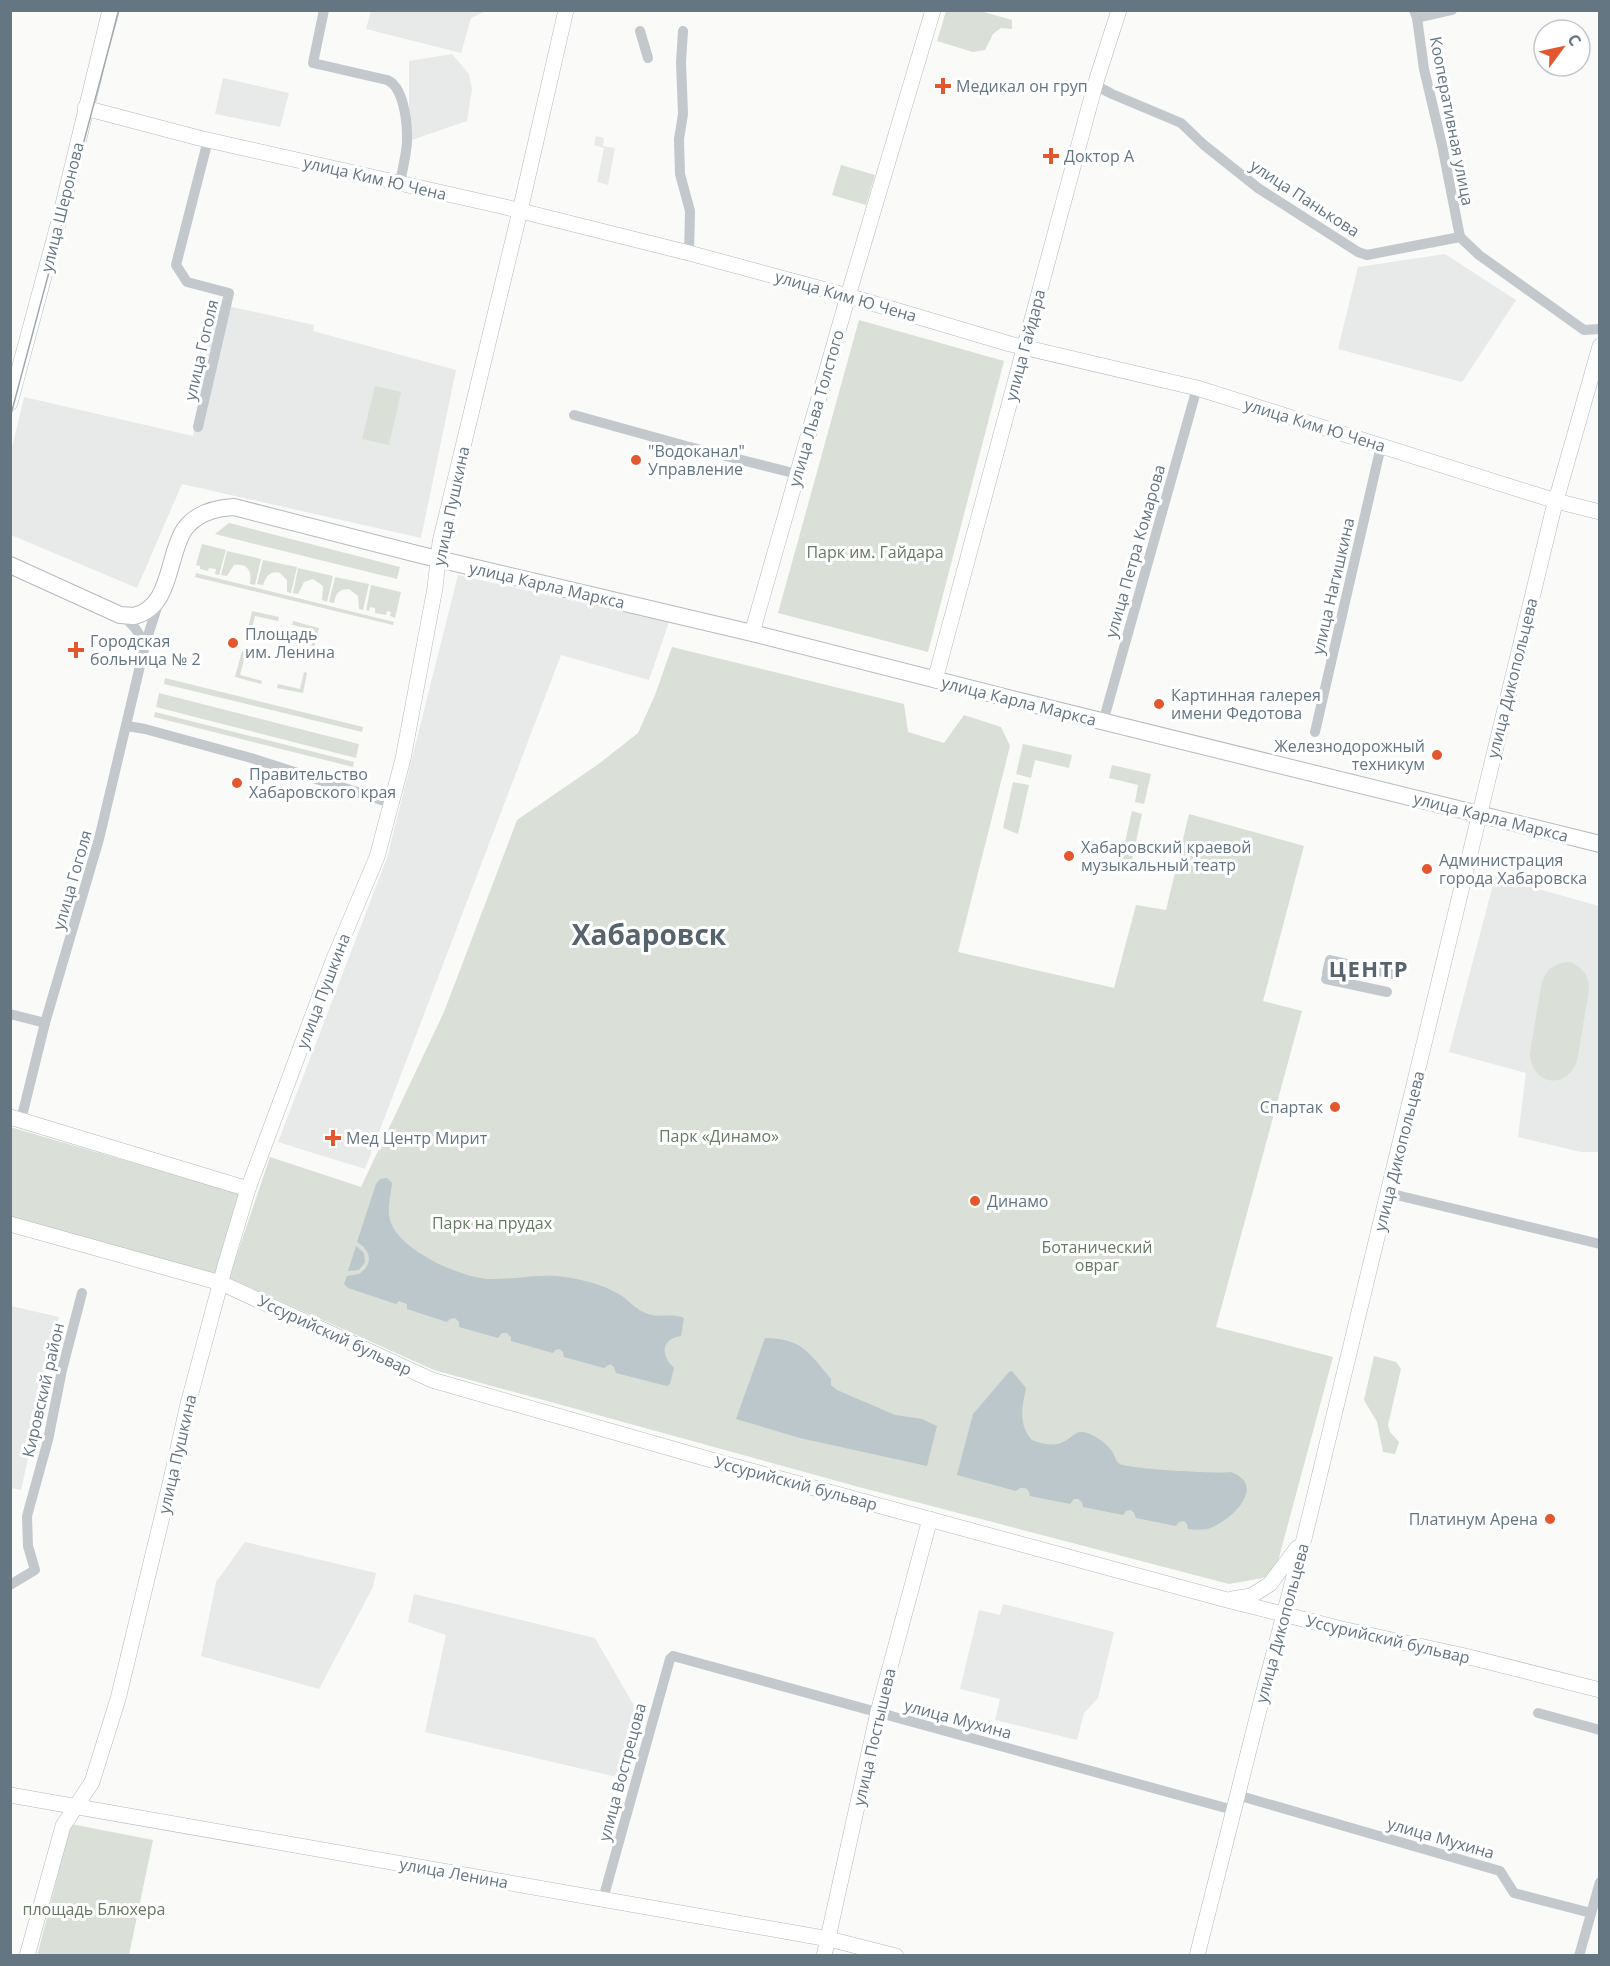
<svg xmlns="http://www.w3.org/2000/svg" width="1610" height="1966" font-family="'Open Sans',sans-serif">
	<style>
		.built { fill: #e8e9e9 }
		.green { fill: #dadfd7 }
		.water { fill: #bbc7cb }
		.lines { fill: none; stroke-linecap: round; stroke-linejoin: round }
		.secondary-casing { stroke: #b3babf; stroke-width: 16 }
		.primary-casing { stroke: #b5babe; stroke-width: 18 }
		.street { stroke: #c3c8cc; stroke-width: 10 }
		.secondary { stroke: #fff; stroke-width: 15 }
		.primary { stroke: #fff; stroke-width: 16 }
		.tram { stroke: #a2aab0; stroke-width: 1.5 }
		.poi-dot { fill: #e4572e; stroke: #fff; stroke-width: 2 }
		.labels { text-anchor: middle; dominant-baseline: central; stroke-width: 6; stroke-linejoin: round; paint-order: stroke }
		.poi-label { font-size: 16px; fill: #657683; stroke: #fff; text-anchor: start }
		.street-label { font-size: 16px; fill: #657683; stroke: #fff }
		.park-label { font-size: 16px; fill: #687a64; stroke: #fff }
		.district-label { font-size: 22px; font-weight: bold; letter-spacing: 1.5px; fill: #57646e; stroke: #fff }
		.town-label { font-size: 28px; font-weight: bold; fill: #57646e; stroke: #fff }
	</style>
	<rect width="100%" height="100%" fill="#fafaf8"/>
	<g class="built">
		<path d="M371 11V10L486 11 471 18 461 53 366 29Z"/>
		<path d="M452 54 469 74 472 89 467 121 409 141V61Z"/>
		<path d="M223 78 289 93 280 127 215 114Z"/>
		<path d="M596 136 604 138 603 146 615 148 608 185 597 182 604 148 594 145Z"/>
		<path d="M1445 254 1516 300 1462 382 1338 349 1358 267Z"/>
		<path d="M214 303 314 325 313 331 456 370 421 538 182 484 137 588 11 535V452L24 397 193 436Z"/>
		<path d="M458 575 669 622 649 680 561 655 365 1169 278 1142 387 858Z"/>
		<path d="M1495 877 1599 906V1152H1581L1518 1137 1526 1073 1449 1052Z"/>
		<path d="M11 1306 59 1317 21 1490 11 1488Z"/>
		<path d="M245 1542 376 1573 373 1587 319 1689 201 1656 216 1582Z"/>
		<path d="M414 1594 595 1638 636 1709 621 1778 425 1732 446 1635 408 1622Z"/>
		<path d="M1003 1604 1114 1632 1098 1698 1084 1713 1077 1740 995 1720 1000 1699 960 1689 979 1610 1000 1615Z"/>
	</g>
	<g class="green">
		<path d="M946 11H980L1012 20V29L1001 28 993 34 985 50 973 52 937 41Z"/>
		<path d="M841 165 875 175 866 205 832 195Z"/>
		<path d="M859 320 1004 361 928 652 778 613Z"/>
		<path d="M375 386 401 392 389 445 362 439Z"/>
		<path d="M229 523 400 567 397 579 215 534Z"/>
		<path d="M202 544 226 550 219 575 215 574 216 569 209 568 208 571 200 569V566L196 565Z"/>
		<path d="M227 551 261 559 255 585 250 584C252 571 248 563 234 565L227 576 221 575Z"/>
		<path d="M263 560 297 567 291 593 287 592V580L280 573C270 570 266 577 263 585L257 584Z"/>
		<path d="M298 568 333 576 327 602 322 600 323 586 313 579 304 582 298 594 293 593Z"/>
		<path d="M196 573 394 622 393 625 195 577Z"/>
		<path d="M335 577 369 584 363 610 359 609 358 596 349 589C339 589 336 593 334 603L329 602Z"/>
		<path d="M371 585 401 592 395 618 390 616 391 612 387 611 386 615 375 613V608L370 607 369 611 366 610Z"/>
		<path d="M252 611 279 617 278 621 255 616 250 637H246Z"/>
		<path d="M293 621 319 628 314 648 311 647 315 630 292 625Z"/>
		<path d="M672 647 904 704 908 732 944 743 964 715 1001 727 1010 746 958 952 1114 988 1136 905 1166 910 1189 814 1304 846 1263 1001 1302 1011 1216 1327 1333 1357 1274 1576 1229 1584 859 1487 434 1370 229 1278 270 1157 361 1187 444 1012 517 820 600 763 638 733 655 695Z"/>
		<path d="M242 651 246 652 240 675 262 681 261 684 235 677Z"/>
		<path d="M304 672 307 673 303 693 277 688 278 684 300 689Z"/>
		<path d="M165 678 363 727 362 732 164 684Z"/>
		<path d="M159 693 359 744 356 758 156 707Z"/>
		<path d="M155 712 354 762 353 767 154 717Z"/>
		<path d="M1023 744 1072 755 1069 768 1035 760 1031 778 1016 774Z"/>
		<path d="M1112 765 1151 774 1144 804 1135 802 1138 785 1109 778Z"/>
		<path d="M1013 782 1029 785 1018 834 1003 828Z"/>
		<path d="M1132 811 1142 814 1132 860H1121Z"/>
		<path d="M1570 962C1583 968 1589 975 1589 990L1577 1061C1566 1091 1531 1085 1530 1053L1542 982C1547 968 1555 963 1570 962Z"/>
		<path d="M10 1127 240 1194 215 1274 11 1218Z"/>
		<path d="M1374 1356 1396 1362 1401 1369 1388 1425 1390 1432 1399 1442 1395 1454 1383 1452 1377 1422 1364 1400Z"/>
		<path d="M71 1824 153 1840 129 1955 37 1956Z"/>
	</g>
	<g class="water">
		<path d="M387 1178 392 1183C391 1193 388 1205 389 1215 392 1248 459 1277 488 1279 514 1280 539 1273 565 1277 585 1280 605 1285 622 1296 630 1302 638 1311 648 1314 660 1318 673 1313 684 1318L681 1336C660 1339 661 1356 674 1368L670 1384 667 1386 663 1385 616 1373 614 1367 610 1364 604 1368 564 1357 563 1352 559 1349 555 1350 553 1353 511 1341V1337L507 1333H502L498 1338 459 1327V1322L455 1318 450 1319 447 1322 407 1309V1304L399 1301 396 1304 348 1288 344 1284 347 1276 359 1274C374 1264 371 1250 357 1242L376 1184 380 1179Z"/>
		<path d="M356 1246 364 1253 365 1262 359 1270 348 1271Z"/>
		<path d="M765 1338C803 1339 808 1352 831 1379V1385L837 1390 895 1415 922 1419 937 1426 927 1466 800 1438 736 1419Z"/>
		<path d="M1012 1371 1026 1388C1022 1407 1018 1424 1032 1440 1041 1444 1054 1447 1063 1442 1070 1439 1075 1431 1083 1432 1094 1434 1107 1443 1113 1453 1116 1458 1115 1461 1120 1464 1129 1469 1219 1474 1231 1472 1269 1486 1229 1523 1207 1529 1201 1530 1195 1530 1188 1529L1187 1524 1184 1521 1179 1522 1176 1526 1136 1518 1134 1513 1131 1510 1126 1511 1123 1515 1083 1507 1082 1502 1078 1499H1074L1070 1504 1030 1496C1029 1490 1027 1487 1020 1488L1016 1491 957 1475 973 1414 1009 1372Z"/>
	</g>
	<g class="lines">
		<g class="secondary-casing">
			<g id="secondary">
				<path d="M85 108 199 138 501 206 689 253 848 296 1010 344 1197 388 1556 501 1600 512"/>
				<path d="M10 403 59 221 110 10"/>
				<path d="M752 633 848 296 933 10"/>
				<path d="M935 680 1095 85 1119 10"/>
				<path d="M10 1117 248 1189"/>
				<path d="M10 1224 221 1283 432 1380 722 1463 1227 1600 1342 1629 1465 1656 1600 1690"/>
				<path d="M1232 1599 1251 1596 1270 1584 1297 1548"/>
				<path d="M10 1795 829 1939 896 1956"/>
				<path d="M27 1956 63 1826 92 1782 118 1699 170 1484 188 1404 225 1266 248 1189 333 961 377 857 403 759 435 588 440 542 520 211 566 10"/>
				<path d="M824 1956 878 1712 930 1519"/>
				<path d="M1197 1956 1262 1698 1305 1535 1553 511 1600 346"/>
			</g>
		</g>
		<g class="primary-casing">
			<path id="primary" d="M10 565 120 615C125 615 130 616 134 616 172 607 167 556 184 530 195 514 215 508 234 507L417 554 752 633 1024 702 1600 844"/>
		</g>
		<g class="street">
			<path d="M324 10 313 63 387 80C403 86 407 120 407 136 408 151 402 169 400 184"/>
			<path d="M1414 10 1417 18 1424 69 1442 145 1460 237"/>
			<path d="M1417 18 1452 10"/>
			<path d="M640 31 648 58"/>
			<path d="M683 31 681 62 683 114 679 139 680 174 690 211 689 253"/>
			<path d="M1095 85 1112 94 1181 123 1204 145 1258 188 1358 252 1367 255 1460 237 1479 255 1584 330 1600 329"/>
			<path d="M574 415 686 446 797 474"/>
			<path d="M198 427 229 293 187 282 176 265 208 140"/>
			<path d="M122 616C133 623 139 633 145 645"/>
			<path d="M1103 722 1197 388"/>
			<path d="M127 726 145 729 251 758 391 803"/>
			<path d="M1315 732 1381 446"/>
			<path d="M1327 973 1330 960 1391 974"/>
			<path d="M1326 979 1387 992"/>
			<path d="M10 1014 45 1023"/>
			<path d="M21 1120 45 1023 99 839 145 645 159 601"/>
			<path d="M1388 1193 1600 1244"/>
			<path d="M10 1585 35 1570 28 1546 27 1516 48 1440 62 1370 82 1293"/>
			<path d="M1538 1713 1600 1730"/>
			<path d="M1237 1795 1500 1871 1514 1893 1591 1913"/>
			<path d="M603 1899 670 1659 673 1656 1233 1810"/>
			<path d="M1579 1956 1600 1882"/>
		</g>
		<use href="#secondary" class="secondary"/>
		<use href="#primary" class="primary"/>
		<path class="tram" d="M10 418 119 10"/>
	</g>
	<g class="poi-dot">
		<path d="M940 77h6v6h6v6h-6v6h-6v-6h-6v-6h6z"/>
		<path d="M1048 147h6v6h6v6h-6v6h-6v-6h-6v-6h6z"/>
		<circle cx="636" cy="460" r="6"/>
		<circle cx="233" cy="643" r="6"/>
		<path d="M73 641h6v6h6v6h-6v6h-6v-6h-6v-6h6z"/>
		<circle cx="1159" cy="704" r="6"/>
		<circle cx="1437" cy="755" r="6"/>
		<circle cx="237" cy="783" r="6"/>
		<circle cx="1069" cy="856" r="6"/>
		<circle cx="1427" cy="869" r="6"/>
		<circle cx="1335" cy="1107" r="6"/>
		<path d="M330 1129h6v6h6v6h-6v6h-6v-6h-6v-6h6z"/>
		<circle cx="975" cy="1201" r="6"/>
		<circle cx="1550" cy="1519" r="6"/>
	</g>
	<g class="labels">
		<g class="poi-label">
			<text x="956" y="86">Медикал он груп</text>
			<text x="1064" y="156">Доктор А</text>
			<text x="648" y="451">"Водоканал"<tspan x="648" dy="18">Управление</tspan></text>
			<text x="245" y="634">Площадь<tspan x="245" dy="18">им. Ленина</tspan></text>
			<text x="90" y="641">Городская<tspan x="90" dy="18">больница № 2</tspan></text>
			<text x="1171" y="695">Картинная галерея<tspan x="1171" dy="18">имени Федотова</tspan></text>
			<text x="1425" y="746" text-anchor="end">Железнодорожный<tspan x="1425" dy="18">техникум</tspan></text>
			<text x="249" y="774">Правительство<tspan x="249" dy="18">Хабаровского края</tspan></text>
			<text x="1081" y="847">Хабаровский краевой<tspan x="1081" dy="18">музыкальный театр</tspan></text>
			<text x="1439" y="860">Администрация<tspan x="1439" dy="18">города Хабаровска</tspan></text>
			<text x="1323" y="1107" text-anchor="end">Спартак</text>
			<text x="346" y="1138">Мед Центр Мирит</text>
			<text x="987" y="1201">Динамо</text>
			<text x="1538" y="1519" text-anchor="end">Платинум Арена</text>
		</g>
		<g class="street-label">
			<text transform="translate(1452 121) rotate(79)">Кооперативная улица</text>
			<text transform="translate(375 178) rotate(13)">улица Ким Ю Чена</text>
			<text transform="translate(1305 198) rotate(33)">улица Панькова</text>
			<text transform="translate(62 207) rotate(-76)">улица Шеронова</text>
			<text transform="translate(846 296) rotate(16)">улица Ким Ю Чена</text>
			<text transform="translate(1025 345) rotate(-75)">улица Гайдара</text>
			<text transform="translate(201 350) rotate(-77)">улица Гоголя</text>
			<text transform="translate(816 408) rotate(-74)">улица Льва Толстого</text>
			<text transform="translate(1315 425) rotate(17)">улица Ким Ю Чена</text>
			<text transform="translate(451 506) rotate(-78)">улица Пушкина</text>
			<text transform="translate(1135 551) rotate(-74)">улица Петра Комарова</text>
			<text transform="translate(547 585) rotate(13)">улица Карла Маркса</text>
			<text transform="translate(1333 586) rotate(-77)">улица Нагишкина</text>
			<text transform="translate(1512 678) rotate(-76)">улица Дикопольцева</text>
			<text transform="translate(1019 701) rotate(14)">улица Карла Маркса</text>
			<text transform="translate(1491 817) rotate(14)">улица Карла Маркса</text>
			<text transform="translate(72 880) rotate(-74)">улица Гоголя</text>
			<text transform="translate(323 991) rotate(-69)">улица Пушкина</text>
			<text transform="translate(1399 1151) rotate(-76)">улица Дикопольцева</text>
			<text transform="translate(335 1335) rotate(25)">Уссурийский бульвар</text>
			<text transform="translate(43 1390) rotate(-77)">Кировский район</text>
			<text transform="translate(177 1454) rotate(-77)">улица Пушкина</text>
			<text transform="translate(796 1483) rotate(15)">Уссурийский бульвар</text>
			<text transform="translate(1282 1623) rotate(-75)">улица Дикопольцева</text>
			<text transform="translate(1388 1639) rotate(13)">Уссурийский бульвар</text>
			<text transform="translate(958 1719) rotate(15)">улица Мухина</text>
			<text transform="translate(874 1737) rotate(-77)">улица Постышева</text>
			<text transform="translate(622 1772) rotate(-75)">улица Вострецова</text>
			<text transform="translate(1441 1838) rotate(16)">улица Мухина</text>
			<text transform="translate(454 1873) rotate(10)">улица Ленина</text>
		</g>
		<g class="park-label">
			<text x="875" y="552">Парк им. Гайдара</text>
			<text x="719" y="1136">Парк «Динамо»</text>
			<text x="492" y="1223">Парк на прудах</text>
			<text x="1097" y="1247">Ботанический<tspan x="1097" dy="18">овраг</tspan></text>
			<text x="94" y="1909">площадь Блюхера</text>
		</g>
		<g class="district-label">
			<text x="1369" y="968">ЦЕНТР</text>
		</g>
		<g class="town-label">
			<text x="649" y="934">Хабаровск</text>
		</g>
	</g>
	<rect width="1610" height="1966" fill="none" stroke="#657683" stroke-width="24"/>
	<g transform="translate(1562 48) rotate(57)"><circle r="28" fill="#ffffff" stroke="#c1c8cd" stroke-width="1.5"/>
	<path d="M0-4.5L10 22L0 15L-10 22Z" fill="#e4572e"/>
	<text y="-9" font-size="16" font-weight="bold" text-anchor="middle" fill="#657683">С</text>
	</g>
</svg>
